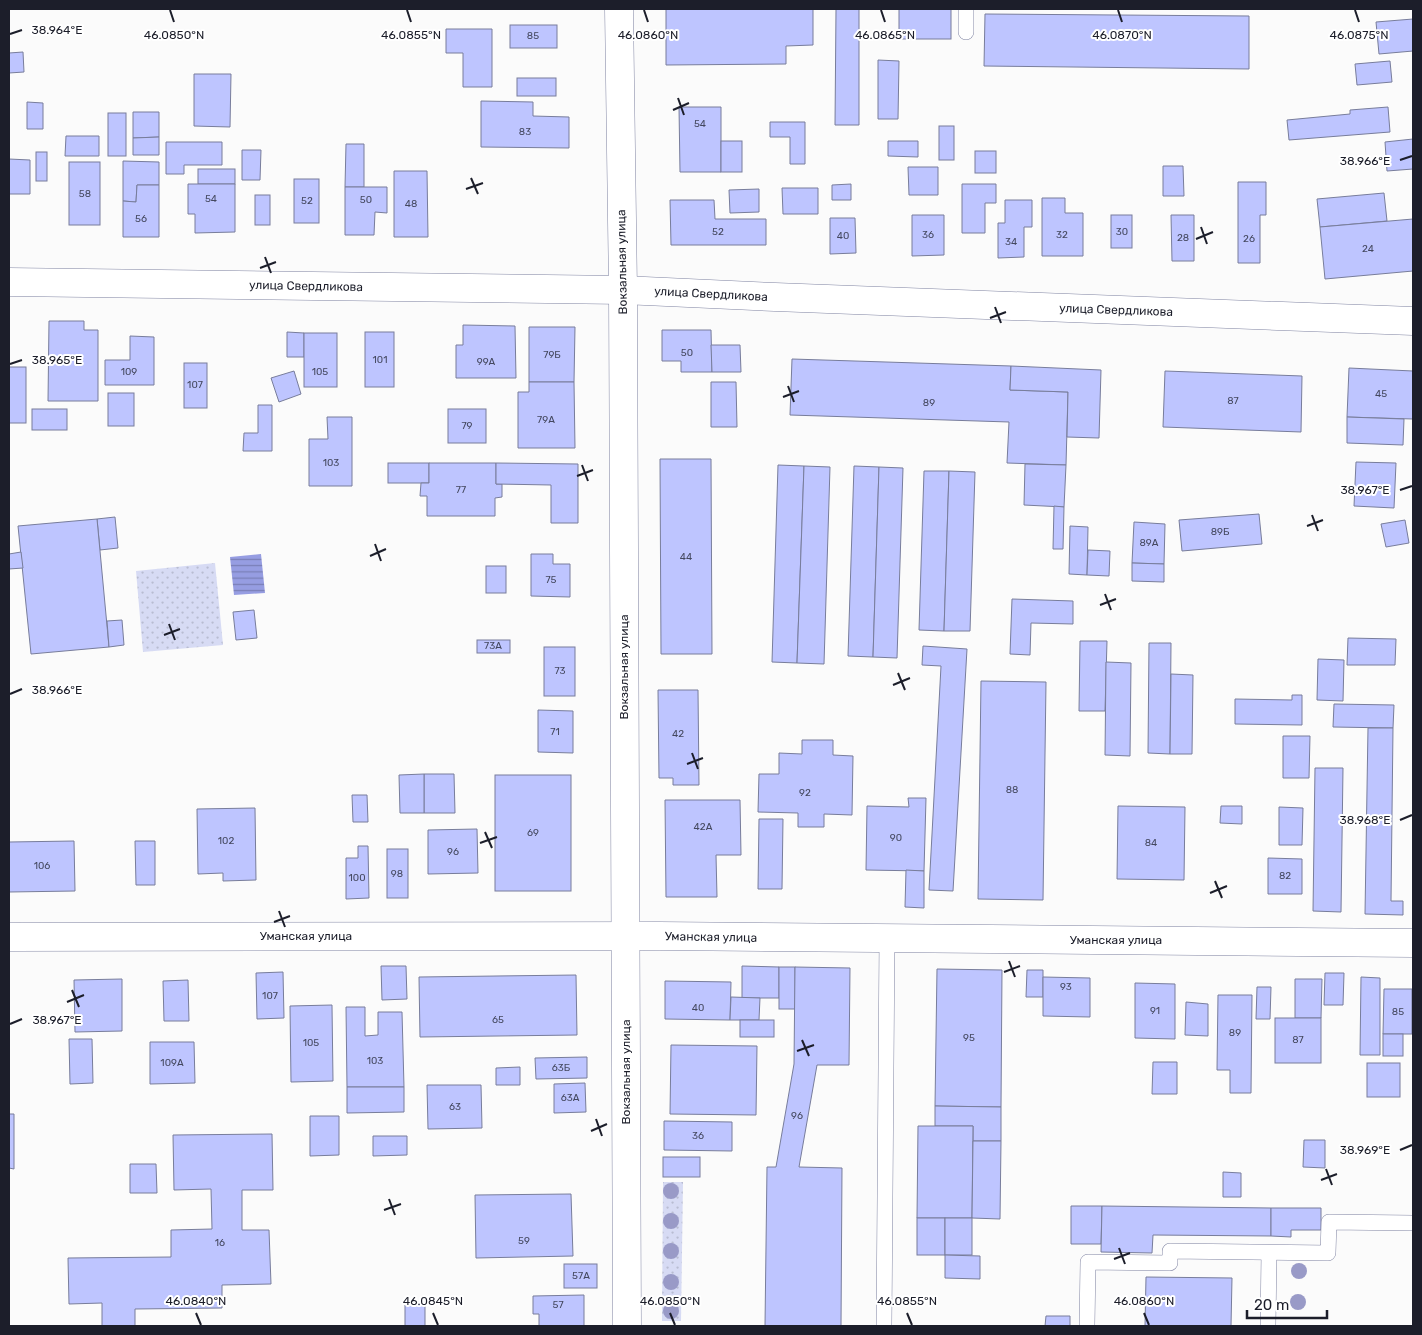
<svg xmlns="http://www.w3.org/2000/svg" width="1422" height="1335" font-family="Rubik,sans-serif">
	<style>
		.grass { fill: url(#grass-dots) }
		.water { fill: url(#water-rules) }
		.building { fill: #bec5ff; stroke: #787d9b }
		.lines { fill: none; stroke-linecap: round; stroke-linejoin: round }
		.service-casing { stroke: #8185a3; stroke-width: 16 }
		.minor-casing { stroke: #8185a3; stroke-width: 29 }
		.service { stroke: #fff; stroke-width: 15 }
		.minor { stroke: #fff; stroke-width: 28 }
		.tree { fill: #999ac7 }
		.ticks { fill: none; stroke: #1c1e2a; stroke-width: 2 }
		.labels { text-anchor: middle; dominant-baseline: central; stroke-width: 4; stroke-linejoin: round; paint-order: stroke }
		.number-label { font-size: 10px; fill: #44485f }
		.street-label { font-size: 12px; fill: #1c1e2a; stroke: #fff }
		.ticks-label { font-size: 12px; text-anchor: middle; fill: #1c1e2a; stroke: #fff; stroke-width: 4; stroke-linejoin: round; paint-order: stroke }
	</style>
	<defs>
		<pattern id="grass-dots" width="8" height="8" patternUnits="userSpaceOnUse" patternTransform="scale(1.25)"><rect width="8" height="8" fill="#d7dbf4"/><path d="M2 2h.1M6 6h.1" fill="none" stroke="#b8bcd1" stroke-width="1.8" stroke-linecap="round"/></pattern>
		<pattern id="water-rules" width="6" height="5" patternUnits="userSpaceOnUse" patternTransform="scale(1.25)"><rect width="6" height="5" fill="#969de2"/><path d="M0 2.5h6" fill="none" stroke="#7a7fb7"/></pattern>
	</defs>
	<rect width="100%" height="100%" fill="#fbfbfb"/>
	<g class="grass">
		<path d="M215 563 223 645 143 652 136 571Z"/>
		<path d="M663 1182H683L681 1321H662Z"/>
	</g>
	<path class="water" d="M261 554 265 593 234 595 230 557Z"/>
	<g class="building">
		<path d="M666 9H813V45L786 46V64L666 65Z"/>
		<path d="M836 9H859V125H835Z"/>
		<rect x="899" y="9" width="52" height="30"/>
		<path d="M985 14 1249 16V69L984 66Z"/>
		<path d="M1413 19V51L1379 54 1376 22Z"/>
		<rect x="510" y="25" width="47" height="23"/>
		<path d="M446 29H492V87H463V53H446Z"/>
		<path d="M23 52 24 72 9 73V53Z"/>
		<path d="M878 60 899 61 898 119H878Z"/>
		<path d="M1390 61 1392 82 1357 85 1355 64Z"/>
		<path d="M194 74H231L230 127 194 126Z"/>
		<rect x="517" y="78" width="39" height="18"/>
		<path d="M481 101 533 102V116L569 117V148L481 147Z"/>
		<path d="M27 102 43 103V129H27Z"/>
		<path d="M679 107H721V172H680Z"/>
		<path d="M1388 107 1390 132 1289 140 1287 120 1350 114V110Z"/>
		<path d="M133 112H159V137L133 138Z"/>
		<rect x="108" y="113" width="18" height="43"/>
		<path d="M770 122H805V164H790V137H770Z"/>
		<rect x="939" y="126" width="15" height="34"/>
		<path d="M66 136H99V156H65Z"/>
		<path d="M159 137V155H133V138Z"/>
		<path d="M1413 139V169L1387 171 1385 142Z"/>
		<rect x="721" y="141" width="21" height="31"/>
		<path d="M888 141H918V157L888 156Z"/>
		<path d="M166 142H222V165H184V174H166Z"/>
		<path d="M346 144H364V187H345Z"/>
		<path d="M242 150H261L260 180H242Z"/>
		<rect x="975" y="151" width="21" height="22"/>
		<rect x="36" y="152" width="11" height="29"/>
		<path d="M9 159 30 160V194H9Z"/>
		<path d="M123 161 159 162V185H137L136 202 123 201Z"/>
		<rect x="69" y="162" width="31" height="63"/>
		<path d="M1163 166H1183L1184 196H1163Z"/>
		<path d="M908 167H938V195H909Z"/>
		<rect x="198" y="169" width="37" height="15"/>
		<path d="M394 171H427L428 237H394Z"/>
		<rect x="294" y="179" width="25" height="44"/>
		<path d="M1238 182H1266V215H1260V263H1238Z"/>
		<path d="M188 184H235V232L195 233V214H188Z"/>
		<path d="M851 184V200H832V185Z"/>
		<path d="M962 184H996V203H985V233H962Z"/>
		<path d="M137 185H159V237H123V201L136 202Z"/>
		<path d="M345 187H387V213L375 212 374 235H345Z"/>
		<path d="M782 188H818V214H783Z"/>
		<path d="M759 189V212L730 213 729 190Z"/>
		<path d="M1384 193 1387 221 1320 227 1317 199Z"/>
		<rect x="255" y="195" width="15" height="30"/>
		<path d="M1042 198H1065V213H1083V256H1042Z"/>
		<path d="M670 200H714L715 219H766V245H671Z"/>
		<path d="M1005 200H1032V227H1024V257L998 258V223H1005Z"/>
		<path d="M912 215H944V255L912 256Z"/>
		<rect x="1111" y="215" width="21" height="33"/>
		<path d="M1171 215H1194V261H1172Z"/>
		<path d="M830 218H855L856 253 830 254Z"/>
		<path d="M1413 219V271L1325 279 1320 227Z"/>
		<path d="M49 321H84V330H98V401H48Z"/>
		<path d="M463 325 515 326 516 378H456V345H463Z"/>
		<path d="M529 327H575L574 382H529Z"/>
		<path d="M662 330H711L712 372H681V361H662Z"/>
		<path d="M287 332 304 333V357H287Z"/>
		<rect x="365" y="332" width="29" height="55"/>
		<rect x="304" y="333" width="33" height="54"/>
		<path d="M130 336 154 337V385H105V360H130Z"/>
		<path d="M711 345H740L741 372H712Z"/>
		<path d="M792 359 1011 366 1010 390 1068 392 1066 465 1007 463 1009 422 790 415Z"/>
		<rect x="184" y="363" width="23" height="45"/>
		<path d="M1011 366 1101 370 1099 438 1067 437 1068 392 1010 390Z"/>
		<rect x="9" y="367" width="17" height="56"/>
		<path d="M1349 368 1413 371V419L1347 417Z"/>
		<path d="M294 371 301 394 279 402 271 378Z"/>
		<path d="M1165 371 1302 376 1301 432 1163 427Z"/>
		<path d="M529 382H574L575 448H518V392H529Z"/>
		<path d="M711 382H736L737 427H711Z"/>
		<rect x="108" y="393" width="26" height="33"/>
		<path d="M258 405H272V451H243L244 433H258Z"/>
		<rect x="32" y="409" width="35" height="21"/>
		<rect x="448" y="409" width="38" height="34"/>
		<path d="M327 417H352V486H309V439H328Z"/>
		<path d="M1347 417 1404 419 1403 445 1347 443Z"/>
		<path d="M660 459H711L712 654H661Z"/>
		<path d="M1356 462 1396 463 1394 508 1354 506Z"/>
		<rect x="388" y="463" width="41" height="20"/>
		<path d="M429 463H496V484H502V497L495 498V516H427V496H420L421 483H429Z"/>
		<path d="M496 463 578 464V523H551V485L496 484Z"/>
		<path d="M1025 464 1066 465 1064 507 1024 505Z"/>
		<path d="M778 465 804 466 797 663 772 662Z"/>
		<path d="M804 466 830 467 824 664 797 663Z"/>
		<path d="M854 466 879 467 873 657 848 656Z"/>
		<path d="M879 467 903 468 897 658 873 657Z"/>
		<path d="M924 471H949L944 631 919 630Z"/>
		<path d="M949 471 975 472 970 631H944Z"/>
		<path d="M1054 506 1064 507 1063 549H1053Z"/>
		<path d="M1259 514 1262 544 1182 551 1179 520Z"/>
		<path d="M115 517 118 548 100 550 97 519Z"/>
		<path d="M97 519 109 647 31 654 18 526Z"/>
		<path d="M1405 520 1409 543 1386 547 1381 524Z"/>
		<path d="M1134 522 1165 524 1164 564 1132 563Z"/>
		<path d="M1070 526 1088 527 1087 575 1069 574Z"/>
		<path d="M1088 550 1110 551 1109 576 1087 575Z"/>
		<path d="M21 552 23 568 9 569V554Z"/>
		<path d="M531 554H553V564H570V597L531 596Z"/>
		<path d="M1132 563 1164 564V582L1132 581Z"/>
		<rect x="486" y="566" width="20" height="27"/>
		<path d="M1012 599 1073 601V624L1031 623 1030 655 1010 654Z"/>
		<path d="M254 610 257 638 236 640 233 612Z"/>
		<path d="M122 620 124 645 109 647 107 621Z"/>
		<path d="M1348 638 1396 639 1395 665H1347Z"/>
		<rect x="477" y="640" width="33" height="13"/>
		<path d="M1080 641H1107L1105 711H1079Z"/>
		<path d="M1149 643H1171L1170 754 1148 753Z"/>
		<path d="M923 646 967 649 953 891 929 890 941 666 922 665Z"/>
		<rect x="544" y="647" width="31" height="49"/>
		<path d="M1318 659 1344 660 1343 701 1317 700Z"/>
		<path d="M1106 662 1131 663 1130 756 1105 755Z"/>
		<path d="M1171 674 1193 675 1192 754H1170Z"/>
		<path d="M981 681 1046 682 1043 900 978 899Z"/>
		<path d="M658 690H698L699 785H673V778H659Z"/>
		<path d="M1292 695H1302V725L1235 724V699L1292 700Z"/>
		<path d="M1334 704 1394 705 1393 728 1333 727Z"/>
		<path d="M538 710 573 711V753L538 752Z"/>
		<path d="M1368 728H1393L1391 901H1403V915L1365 914Z"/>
		<path d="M1283 736H1310L1309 778H1283Z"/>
		<path d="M802 740H833V755L853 756 852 815 824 814V827H798V813L758 812 759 774H779V753L802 754Z"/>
		<path d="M1315 768H1343L1341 912 1313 911Z"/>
		<path d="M424 774H454L455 813H424Z"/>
		<path d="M424 774V813H400L399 775Z"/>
		<rect x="495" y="775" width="76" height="116"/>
		<path d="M352 795H367L368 822H353Z"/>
		<path d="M908 798H926L924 871 866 870 867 806 909 807Z"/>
		<path d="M665 800H740L741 855H716L717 897H666Z"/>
		<path d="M1118 806 1185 807 1184 880 1117 879Z"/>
		<path d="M1221 806H1242V824L1220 823Z"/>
		<path d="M1279 807 1303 808 1302 845H1279Z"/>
		<path d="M255 808 256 880 223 881V873L198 874 197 809Z"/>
		<path d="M759 819H783L782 889H758Z"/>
		<path d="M477 829 478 873 428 874V830Z"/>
		<path d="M74 841 75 891 9 892V842Z"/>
		<path d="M135 841H155V885H136Z"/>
		<path d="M358 846H368L369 898 346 899V858H358Z"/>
		<rect x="387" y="849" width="21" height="49"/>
		<path d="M1268 858 1302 859V894H1268Z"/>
		<path d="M906 870 924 871V908L905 907Z"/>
		<path d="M381 966H406L407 999 382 1000Z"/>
		<path d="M742 966 779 967V998H742Z"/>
		<rect x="779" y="967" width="16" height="42"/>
		<path d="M795 967 850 968 849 1065H817L799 1167 842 1168 841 1326H765L767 1167H776L794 1064Z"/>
		<path d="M937 969 1002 970 1001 1107 935 1106Z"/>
		<path d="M1027 970H1043V997H1026Z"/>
		<path d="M283 972 284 1018 257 1019 256 973Z"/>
		<path d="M1325 973H1344L1343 1005H1324Z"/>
		<path d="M576 975 577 1035 420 1037 419 977Z"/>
		<path d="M1043 977 1090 978V1017L1043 1016Z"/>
		<path d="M1361 977 1380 978V1055H1360Z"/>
		<path d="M122 979V1031L75 1032 74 980Z"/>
		<path d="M1295 979H1322L1321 1018H1295Z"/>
		<path d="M188 980 189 1021H164L163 981Z"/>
		<path d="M665 981 731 982 730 1020 665 1019Z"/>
		<path d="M1135 983 1175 984V1039L1135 1038Z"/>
		<path d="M1257 987H1271L1270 1019H1256Z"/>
		<path d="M1384 989H1412V1034H1383Z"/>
		<path d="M1218 995H1252L1251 1093H1230V1070H1217Z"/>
		<path d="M731 997 760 998 759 1020H730Z"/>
		<path d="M1186 1002 1208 1004V1036L1185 1035Z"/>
		<path d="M332 1005 333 1081 291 1082 290 1006Z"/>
		<path d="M346 1007H365V1036L378 1035V1012H402L404 1087H347Z"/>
		<rect x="1275" y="1018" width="46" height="45"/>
		<rect x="740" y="1020" width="34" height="17"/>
		<rect x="1383" y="1034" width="20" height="22"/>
		<path d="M69 1039H92L93 1083 70 1084Z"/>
		<path d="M150 1042H194L195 1083 150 1084Z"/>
		<path d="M671 1045 757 1046 756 1115 670 1114Z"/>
		<path d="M587 1057V1078L536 1079 535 1058Z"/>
		<path d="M1153 1062H1177V1094H1152Z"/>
		<rect x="1367" y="1063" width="33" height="34"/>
		<path d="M520 1067V1085H496V1068Z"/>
		<path d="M585 1083 586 1112 554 1113V1084Z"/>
		<path d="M427 1085H481L482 1128 428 1129Z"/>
		<path d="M347 1087H404V1112L347 1113Z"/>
		<path d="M935 1106 1001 1107V1141H973V1126H935Z"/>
		<path d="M9 1114H14V1169L9 1168Z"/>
		<path d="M310 1116H339V1155L310 1156Z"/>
		<path d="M664 1121 732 1122V1151L664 1150Z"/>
		<path d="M918 1126H973L972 1218H917Z"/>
		<path d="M272 1134 273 1190H242V1230H269L271 1284 222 1285V1308L135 1309V1326H102V1303L69 1304 68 1258 171 1257V1230L212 1229 211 1189 174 1190 173 1135Z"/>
		<path d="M373 1136H407V1155L373 1156Z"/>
		<path d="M1304 1140H1325V1168L1303 1167Z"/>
		<path d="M973 1141H1001L1000 1219 972 1218Z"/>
		<rect x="663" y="1157" width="37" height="20"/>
		<path d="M130 1164H156L157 1193H130Z"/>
		<path d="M1223 1172 1241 1173V1197H1223Z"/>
		<path d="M571 1194 573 1256 476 1258 475 1195Z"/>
		<path d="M1071 1206H1102L1101 1244H1071Z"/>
		<path d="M1102 1206 1271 1208V1236L1153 1235 1152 1253 1101 1252Z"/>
		<path d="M1271 1208H1321V1230H1291V1237L1271 1236Z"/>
		<rect x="917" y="1218" width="28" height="37"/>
		<rect x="945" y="1218" width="27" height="37"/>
		<path d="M945 1255 980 1256V1279L945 1278Z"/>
		<rect x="564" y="1264" width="33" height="24"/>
		<path d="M1146 1277 1232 1278 1231 1326H1145Z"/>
		<path d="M584 1295V1326H539V1314H533V1296Z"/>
		<rect x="405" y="1302" width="20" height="24"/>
		<path d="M1046 1316H1070V1326H1045Z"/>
	</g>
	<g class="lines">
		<g class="service-casing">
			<g id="service">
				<path d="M966 32V9"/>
				<path d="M884 1326 887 938"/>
				<path d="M1087 1326 1088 1262 1170 1263V1251L1328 1253 1329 1222 1413 1223"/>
				<path d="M1268 1326 1269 1253"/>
			</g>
		</g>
		<g class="minor-casing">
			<g id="minor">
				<path d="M619 9 623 290 627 1326"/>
				<path d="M9 282 623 290 775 297 1413 321"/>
				<path d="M9 937 659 936 1413 943"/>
			</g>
		</g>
		<use href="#service" class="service"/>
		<use href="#minor" class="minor"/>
	</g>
	<g class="tree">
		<circle cx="671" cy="1191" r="8"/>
		<circle cx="671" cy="1221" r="8"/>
		<circle cx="671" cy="1251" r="8"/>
		<circle cx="1299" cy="1271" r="8"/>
		<circle cx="671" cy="1282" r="8"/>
		<circle cx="1298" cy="1302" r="8"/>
		<circle cx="671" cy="1311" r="8"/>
	</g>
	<path class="ticks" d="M170 10 174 22M407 10 411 22M644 10 648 22M881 10 885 22M1118 10 1122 22M1355 10 1359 22M10 34 22 30M678 98 684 115M673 110 689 103M1400 160 1412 156M471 178 478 194M466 189 483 183M1201 227 1207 244M1196 239 1213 232M265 257 271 273M260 268 276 262M995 307 1001 323M990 318 1006 312M10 364 22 360M788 386 794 402M783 397 799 391M582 465 588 481M577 476 593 470M1400 490 1412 486M1312 515 1318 531M1307 526 1323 520M375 544 381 561M370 556 386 549M1105 594 1111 610M1100 605 1116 599M169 624 175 640M164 635 180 629M898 673 905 690M893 685 910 678M10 694 22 689M692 753 698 769M687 764 703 758M1400 820 1412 815M485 832 492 848M480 843 497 837M1215 881 1222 898M1210 893 1227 886M279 911 285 927M274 922 290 916M1009 961 1015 977M1004 972 1020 966M72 990 79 1007M67 1002 84 995M10 1024 22 1019M802 1040 809 1056M797 1051 814 1045M596 1119 602 1136M591 1131 607 1124M1400 1150 1412 1145M1326 1169 1332 1185M1321 1180 1337 1174M389 1199 395 1215M384 1210 401 1204M1119 1248 1125 1264M1114 1259 1130 1253M196 1313 201 1325M433 1313 438 1325M670 1313 675 1325M907 1313 912 1325M1144 1313 1149 1325"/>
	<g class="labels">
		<g class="number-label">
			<text x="533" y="36">85</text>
			<text x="700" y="124">54</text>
			<text x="525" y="132">83</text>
			<text x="85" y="194">58</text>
			<text x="211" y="199">54</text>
			<text x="366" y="200">50</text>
			<text x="307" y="201">52</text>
			<text x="411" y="204">48</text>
			<text x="141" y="219">56</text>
			<text x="718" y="232">52</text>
			<text x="1122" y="232">30</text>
			<text x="928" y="235">36</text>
			<text x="1062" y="235">32</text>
			<text x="843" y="236">40</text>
			<text x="1183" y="238">28</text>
			<text x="1249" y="239">26</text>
			<text x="1011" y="242">34</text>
			<text x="1368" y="249">24</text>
			<text x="687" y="353">50</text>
			<text x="552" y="355">79Б</text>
			<text x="380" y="360">101</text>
			<text x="486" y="362">99А</text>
			<text x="129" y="372">109</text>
			<text x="320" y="372">105</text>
			<text x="195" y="385">107</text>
			<text x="1381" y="394">45</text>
			<text x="1233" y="401">87</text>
			<text x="929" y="403">89</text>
			<text x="546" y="420">79А</text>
			<text x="467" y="426">79</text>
			<text x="331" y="463">103</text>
			<text x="461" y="490">77</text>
			<text x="1220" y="532">89Б</text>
			<text x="1149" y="543">89А</text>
			<text x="686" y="557">44</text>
			<text x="551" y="580">75</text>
			<text x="493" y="646">73А</text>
			<text x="560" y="671">73</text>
			<text x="555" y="732">71</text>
			<text x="678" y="734">42</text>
			<text x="1012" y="790">88</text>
			<text x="805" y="793">92</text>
			<text x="703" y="827">42А</text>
			<text x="533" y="833">69</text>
			<text x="896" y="838">90</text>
			<text x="226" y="841">102</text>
			<text x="1151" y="843">84</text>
			<text x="453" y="852">96</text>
			<text x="42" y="866">106</text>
			<text x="397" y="874">98</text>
			<text x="1285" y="876">82</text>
			<text x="357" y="878">100</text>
			<text x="1066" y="987">93</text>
			<text x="270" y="996">107</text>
			<text x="698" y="1008">40</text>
			<text x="1155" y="1011">91</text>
			<text x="1398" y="1012">85</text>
			<text x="498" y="1020">65</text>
			<text x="1235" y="1033">89</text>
			<text x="969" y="1038">95</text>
			<text x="1298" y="1040">87</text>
			<text x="311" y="1043">105</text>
			<text x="375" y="1061">103</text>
			<text x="172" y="1063">109А</text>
			<text x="561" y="1068">63Б</text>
			<text x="570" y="1098">63А</text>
			<text x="455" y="1107">63</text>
			<text x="797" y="1116">96</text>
			<text x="698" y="1136">36</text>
			<text x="524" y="1241">59</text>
			<text x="220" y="1243">16</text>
			<text x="581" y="1276">57А</text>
			<text x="558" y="1305">57</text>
		</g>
		<g class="street-label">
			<text transform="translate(622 262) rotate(-91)">Вокзальная улица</text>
			<text transform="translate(306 286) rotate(1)">улица Свердликова</text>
			<text transform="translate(711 294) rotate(3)">улица Свердликова</text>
			<text transform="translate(1116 310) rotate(2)">улица Свердликова</text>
			<text transform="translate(624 667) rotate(-90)">Вокзальная улица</text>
			<text x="306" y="936">Уманская улица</text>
			<text transform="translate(711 937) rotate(1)">Уманская улица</text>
			<text x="1116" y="940">Уманская улица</text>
			<text transform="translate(626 1072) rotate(-90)">Вокзальная улица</text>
		</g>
	</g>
	<g class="ticks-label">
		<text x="57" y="34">38.964°E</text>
		<text x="174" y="39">46.0850°N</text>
		<text x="411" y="39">46.0855°N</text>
		<text x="648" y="39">46.0860°N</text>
		<text x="885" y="39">46.0865°N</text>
		<text x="1122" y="39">46.0870°N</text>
		<text x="1359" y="39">46.0875°N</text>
		<text x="1365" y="165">38.966°E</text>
		<text x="57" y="364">38.965°E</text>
		<text x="1365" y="494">38.967°E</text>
		<text x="57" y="694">38.966°E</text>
		<text x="1365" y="824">38.968°E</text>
		<text x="57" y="1024">38.967°E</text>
		<text x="1365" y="1154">38.969°E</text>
		<text x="196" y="1305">46.0840°N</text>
		<text x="433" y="1305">46.0845°N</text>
		<text x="670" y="1305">46.0850°N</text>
		<text x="907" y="1305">46.0855°N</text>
		<text x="1144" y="1305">46.0860°N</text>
	</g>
	<rect width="1422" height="1335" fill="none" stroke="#1c1e2a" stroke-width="20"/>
	<path d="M1247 1310v8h80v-8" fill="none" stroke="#1c1e2a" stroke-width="2.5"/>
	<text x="1254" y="1310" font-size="15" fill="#1c1e2a" stroke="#ffffff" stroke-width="4" paint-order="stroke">20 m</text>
</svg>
